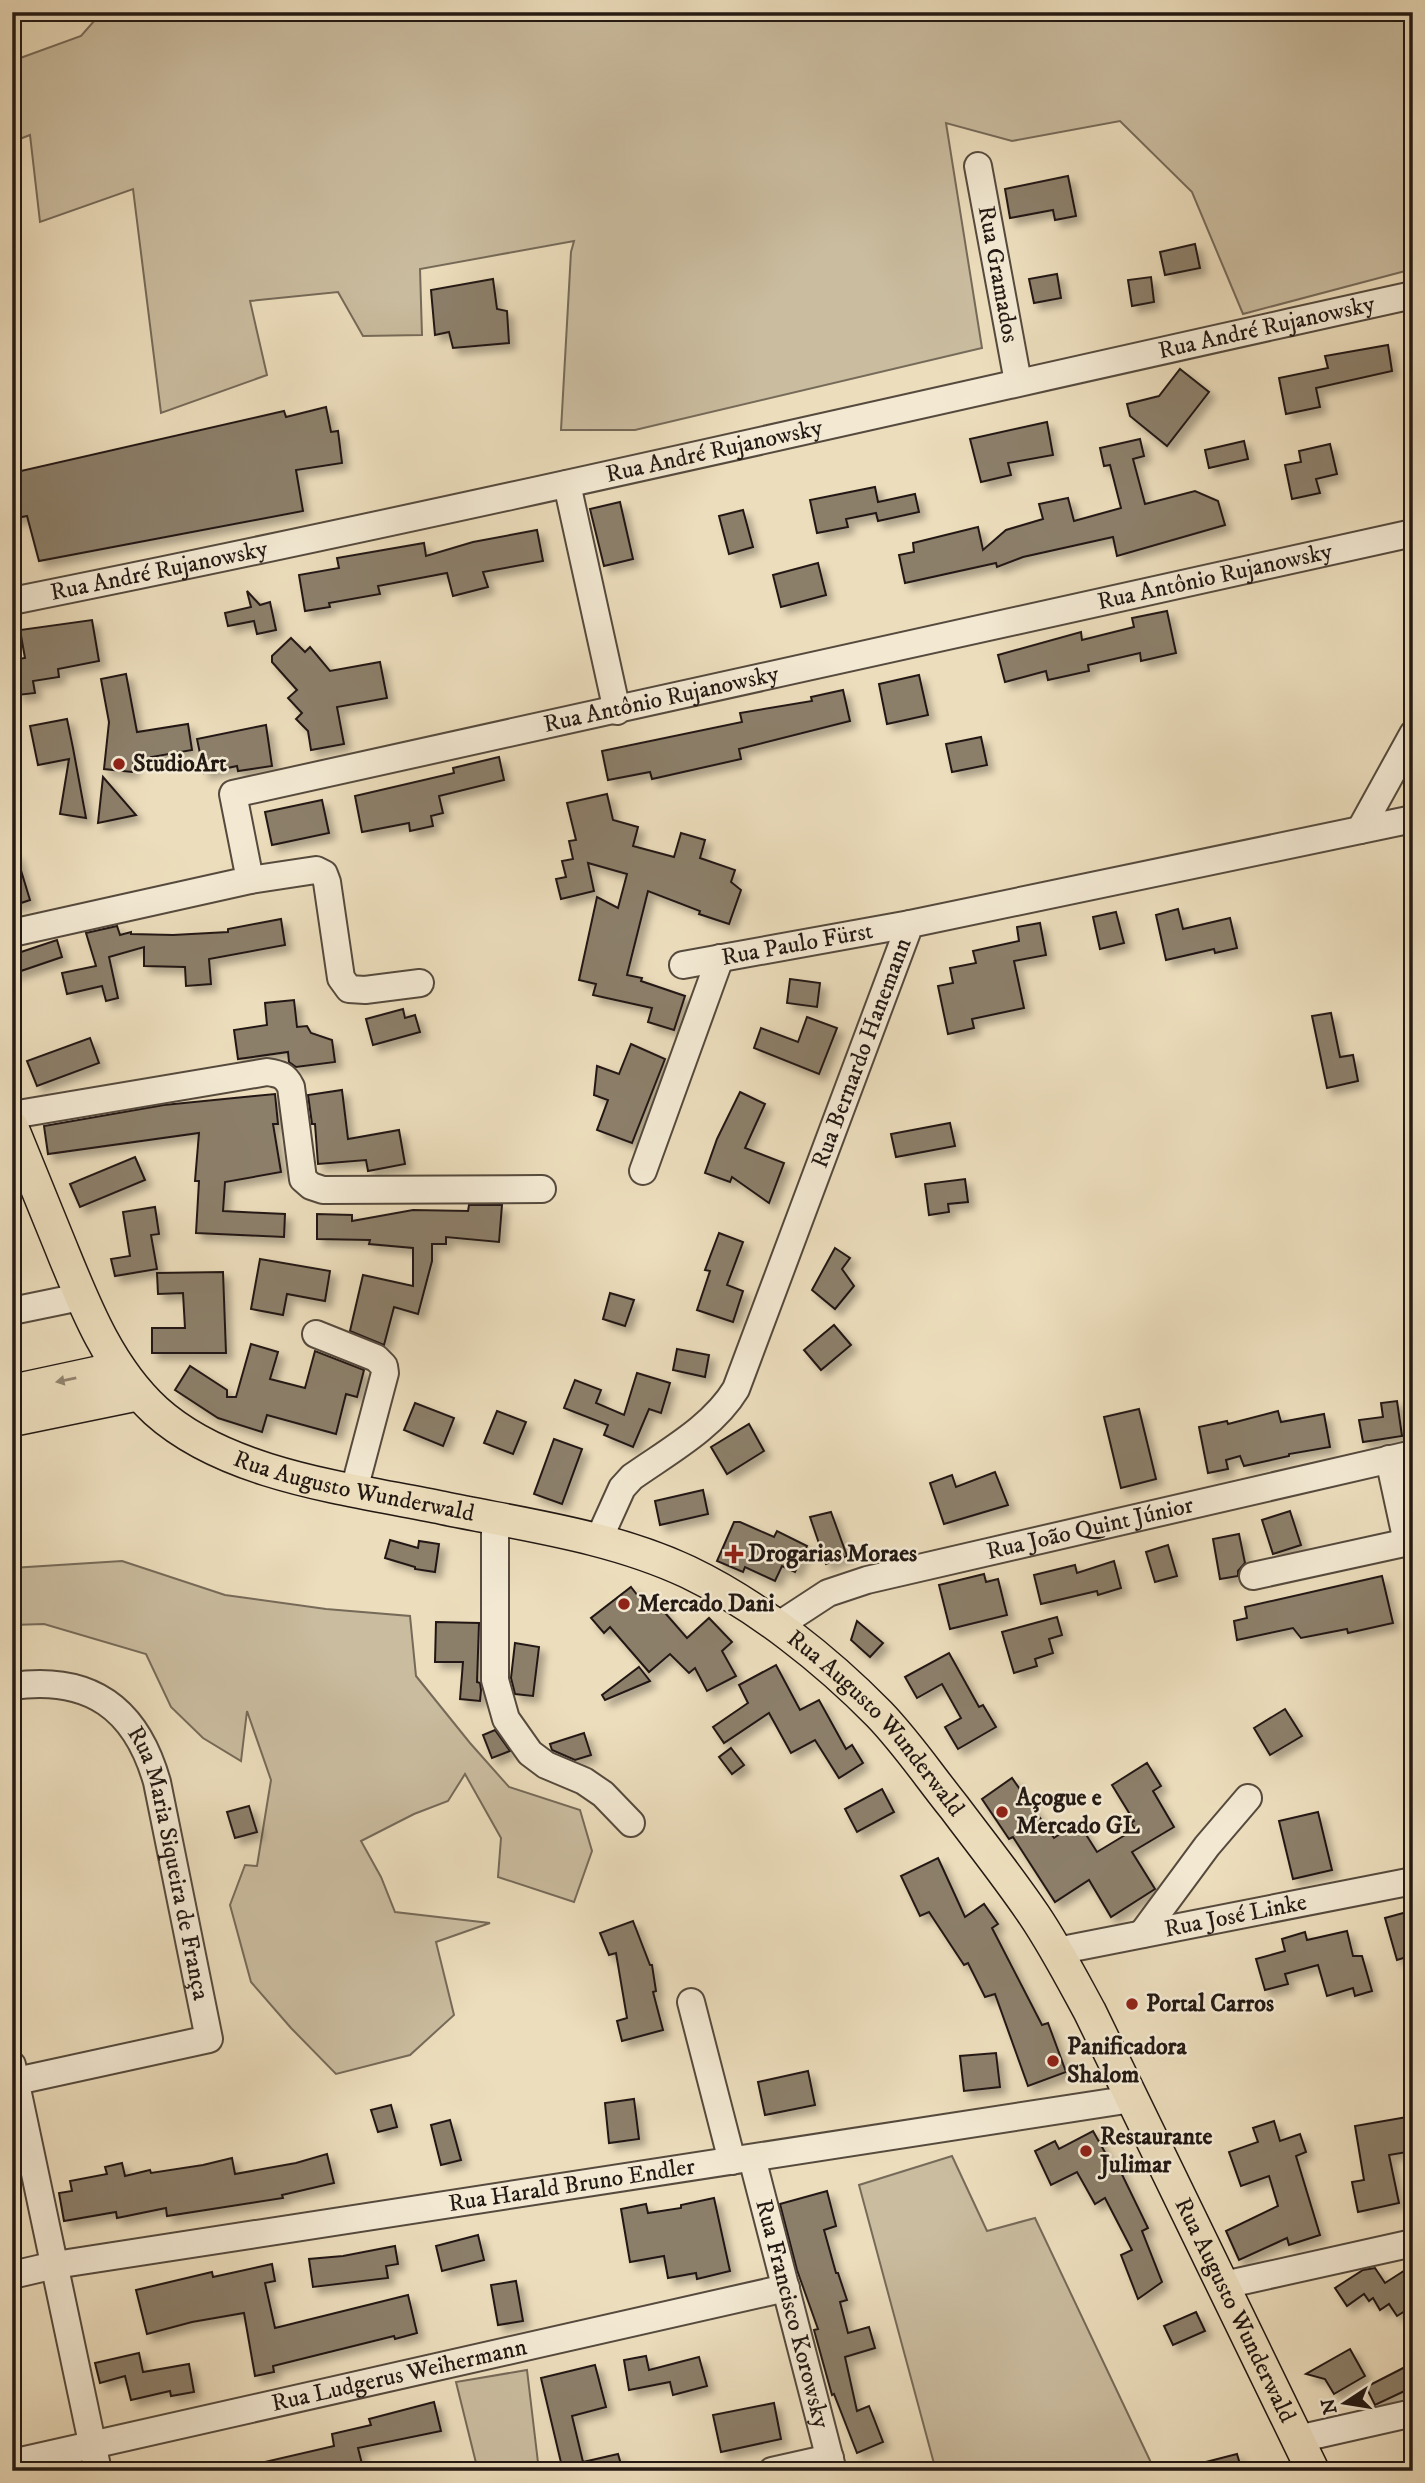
<svg xmlns="http://www.w3.org/2000/svg" width="1425" height="2483" font-family="'IM FELL DW Pica',serif">
	<style>
		.green { fill: #cabc9f; stroke: #766a59; stroke-width: 2 }
		.building { fill: #8c7f6b; stroke: #231913; stroke-width: 2; filter: url(#shadow) }
		.lines { fill: none; stroke-linecap: round; stroke-linejoin: round }
		.minor-casing { stroke: #554a3d; stroke-width: 30 }
		.major-casing { stroke: #231913; stroke-width: 35 }
		.minor { stroke: #f3e9d3; stroke-width: 26 }
		.major { stroke: #ecddbc; stroke-width: 32 }
		.oneway { fill: #928570 }
		.poi-dot { fill: #8f2418; stroke: #f3e9d3; stroke-width: 2.5 }
		.labels { text-anchor: middle; dominant-baseline: central; stroke-width: 5; stroke-linejoin: round; paint-order: stroke }
		.street-label { font-size: 24px; fill: #231913; stroke: #f3e9d3 }
		.poi-label { font-size: 24px; font-weight: bold; fill: #231913; stroke: #f3e9d3; text-anchor: start }
	</style>
	<defs>
		<filter id="shadow"><feDropShadow dx="6" dy="6" stdDeviation="3.5" flood-color="#0004"/></filter>
	</defs>
	<rect width="100%" height="100%" fill="#ecddbc"/>
	<filter id="stains"><feTurbulence type="fractalNoise" baseFrequency=".00286" numOctaves="4"/><feColorMatrix values="0 0 0 0 .2 0 0 0 0 .09 0 0 0 0 .02 0 0 0 .5 -.17"/></filter>
	<radialGradient id="worn" r=".72"><stop offset=".6" stop-color="#630" stop-opacity="0"/><stop offset="1" stop-color="#630" stop-opacity=".3"/></radialGradient>
	<g class="green">
		<path d="M102 12H1413V269L1243 314 1192 192 1120 121 1012 141 946 123 982 348 635 430H561L571 252 574 241 420 269 422 335 363 336 338 292 250 301 267 375 161 413 133 189 40 222 30 135 12 142V61L81 36Z"/>
		<path d="M122 1561 225 1595 326 1609 410 1616 416 1676 470 1743 509 1787 580 1810 592 1851 574 1902 498 1877 501 1838 465 1774 448 1801 414 1814 361 1841 381 1877 395 1912 490 1923 436 1942 454 2015 410 2055 336 2074 291 2028 251 1982 230 1905 245 1865 257 1866 271 1780 247 1711 241 1761 203 1738 171 1707 146 1654 44 1624 12 1625V1568Z"/>
		<path d="M952 2156 987 2231 1035 2218 1155 2471H936L859 2185Z"/>
		<path d="M527 2370 539 2471H478L456 2382Z"/>
	</g>
	<g class="building">
		<path d="M1068 176 1076 216 1055 220 1053 210 1010 218 1005 189Z"/>
		<path d="M1195 244 1200 268 1165 275 1160 252Z"/>
		<path d="M1057 274 1061 298 1034 303 1029 279Z"/>
		<path d="M1151 277 1154 302 1132 306 1128 280Z"/>
		<path d="M493 279 497 309 507 311 509 343 453 348 449 332 435 335 431 290Z"/>
		<path d="M1388 345 1392 371 1316 388 1320 407 1286 414 1279 378 1328 368 1325 356Z"/>
		<path d="M1180 369 1209 392 1167 446 1130 416 1127 404 1159 396Z"/>
		<path d="M326 407 331 432 338 431 342 463 296 470 303 511 39 561 27 516 12 519V473L284 411 286 417Z"/>
		<path d="M1047 422 1053 455 1008 463 1011 475 981 482 970 439Z"/>
		<path d="M1140 439 1144 456 1133 459 1145 504 1195 491 1218 501 1225 525 1117 556 1113 537 1023 557 997 567 996 563 905 583 899 555 914 552 913 543 978 527 983 550 1006 530 1043 519 1039 504 1068 498 1074 521 1121 508 1110 465 1104 466 1100 448Z"/>
		<path d="M1244 441 1248 459 1209 468 1205 450Z"/>
		<path d="M1330 444 1337 474 1316 479 1320 493 1292 499 1285 465 1301 462 1299 451Z"/>
		<path d="M875 487 878 502 915 494 919 512 878 521 876 513 846 519 848 527 817 533 810 500Z"/>
		<path d="M620 502 633 559 604 566 590 509Z"/>
		<path d="M743 510 753 547 729 554 719 516Z"/>
		<path d="M537 530 543 561 483 572 488 587 453 596 447 573 378 586 380 594 329 603 330 607 305 611 299 575 339 568 337 558 424 543 426 556 473 542Z"/>
		<path d="M818 563 826 595 781 607 773 575Z"/>
		<path d="M247 591 260 605 270 602 276 630 257 634 254 621 228 626 225 613 251 607Z"/>
		<path d="M1167 611 1176 653 1141 661 1140 653 1088 665 1089 671 1048 680 1046 671 1005 682 998 655 1081 632 1082 640 1134 627 1132 618Z"/>
		<path d="M92 620 99 661 58 669 59 677 33 681 35 693 18 695 12 660 25 658 20 630Z"/>
		<path d="M291 638 305 652 310 647 330 671 380 662 387 698 337 707 344 744 311 750 308 731 296 719 302 713 288 698 297 690 272 662V656Z"/>
		<path d="M126 674 137 732 188 724 192 750 134 760 132 772 104 769 109 722 101 679Z"/>
		<path d="M919 675 928 715 887 724 879 684Z"/>
		<path d="M843 690 850 721 739 749 741 759 652 779 650 772 608 780 602 751 742 722 740 713 812 701 811 697Z"/>
		<path d="M67 719 73 748 86 818 60 814 69 759 38 765 30 726Z"/>
		<path d="M266 725 272 766 238 771 237 766 204 773 197 739Z"/>
		<path d="M981 737 987 765 952 772 946 744Z"/>
		<path d="M499 757 504 780 439 796 443 813 431 816 433 826 410 831 409 823 362 832 355 796 454 773 453 768Z"/>
		<path d="M103 777 136 815 98 823Z"/>
		<path d="M607 794 613 820 638 827 633 846 674 857 681 833 705 840 700 858 735 870 731 882 741 890 729 924 699 914 700 911 648 891 627 975 642 978 641 981 685 996 674 1030 648 1022 652 1008 593 995 596 984 579 980 597 897 618 908 627 874 588 863 594 891 561 899 556 879 566 877 562 861 573 859 569 841 576 840 567 803Z"/>
		<path d="M322 800 329 833 272 845 265 812Z"/>
		<path d="M12 854H16L30 900 12 906Z"/>
		<path d="M1178 909 1183 929 1230 918 1237 948 1215 953 1214 949 1166 960 1156 915Z"/>
		<path d="M1116 912 1124 943 1100 949 1093 917Z"/>
		<path d="M281 919 285 945 209 959 211 984 186 986 185 967 144 966V947L109 957 118 998 106 1001 102 986 67 994 62 973 96 966 86 933 117 926 120 935 131 932V934L173 935 228 932V929Z"/>
		<path d="M1040 923 1046 955 1014 961 1024 1008 972 1019 974 1028 948 1034 938 986 953 983 950 968 976 963 973 951 1019 941 1017 927Z"/>
		<path d="M57 940 62 957 12 974V955Z"/>
		<path d="M790 979 820 983 817 1007 787 1003Z"/>
		<path d="M294 1000 297 1027 307 1026 311 1033 332 1040 335 1062 296 1067 289 1062 288 1052 238 1059 234 1030 267 1025 265 1003Z"/>
		<path d="M403 1009 405 1018 415 1015 420 1032 373 1045 366 1019Z"/>
		<path d="M1331 1013 1340 1057 1353 1055 1358 1081 1327 1088 1312 1016Z"/>
		<path d="M807 1017 837 1028 819 1074 754 1048 761 1028 798 1042Z"/>
		<path d="M90 1038 99 1063 37 1086 27 1061Z"/>
		<path d="M631 1044 665 1059 632 1143 597 1130 608 1100 594 1095 597 1066 619 1074Z"/>
		<path d="M342 1090 348 1139 399 1130 405 1164 368 1171 366 1160 318 1164 315 1124H312L308 1095Z"/>
		<path d="M740 1092 765 1104 745 1148 784 1163 769 1203 732 1177 730 1182 705 1173 717 1139Z"/>
		<path d="M275 1094 278 1124H273L281 1172 225 1182 223 1211 285 1214 284 1237 196 1233 199 1181H195L199 1133 48 1154 44 1126 164 1105Z"/>
		<path d="M950 1123 955 1146 896 1157 891 1134Z"/>
		<path d="M135 1157 145 1180 80 1207 70 1184Z"/>
		<path d="M965 1179 968 1202 948 1204 949 1212 929 1215 925 1184Z"/>
		<path d="M469 1205H502L499 1242 446 1237V1244H432V1261L418 1314 394 1307 384 1345 350 1331 363 1275 413 1286V1248L369 1244 370 1240 317 1239V1214L352 1215V1221L413 1210 468 1211Z"/>
		<path d="M155 1207 159 1234 151 1235 157 1269 115 1276 111 1259 130 1256 123 1212Z"/>
		<path d="M719 1233 743 1242 727 1285 743 1291 733 1322 697 1310 710 1271 705 1270Z"/>
		<path d="M835 1248 850 1258 842 1269 854 1286 835 1309 812 1290Z"/>
		<path d="M260 1259 330 1271 325 1301 287 1294 283 1315 251 1309Z"/>
		<path d="M223 1272 226 1353H152V1328H185L183 1293 158 1294 157 1273Z"/>
		<path d="M610 1293 634 1300 625 1326 603 1319Z"/>
		<path d="M834 1325 851 1345 821 1370 804 1350Z"/>
		<path d="M251 1344 278 1352 270 1379 305 1388 315 1351 364 1370 357 1397 346 1394 336 1434 267 1415 262 1432 218 1418 175 1390 190 1366 227 1390V1397H236Z"/>
		<path d="M677 1349 709 1355 705 1377 673 1370Z"/>
		<path d="M637 1373 670 1383 661 1413 649 1409 633 1447 604 1435 608 1425 564 1408 575 1380 601 1390 596 1403 624 1415Z"/>
		<path d="M1397 1401 1402 1436 1363 1442 1359 1420 1383 1417 1381 1403Z"/>
		<path d="M415 1403 454 1418 443 1446 404 1430Z"/>
		<path d="M1139 1409 1156 1479 1121 1488 1104 1417Z"/>
		<path d="M497 1411 526 1422 513 1454 484 1443Z"/>
		<path d="M1278 1411 1281 1422 1324 1414 1330 1447 1289 1454V1456L1244 1466 1240 1456 1226 1460 1228 1469 1208 1473 1199 1427 1227 1421 1228 1424Z"/>
		<path d="M749 1424 764 1451 727 1474 711 1447Z"/>
		<path d="M554 1439 582 1449 562 1504 534 1494Z"/>
		<path d="M995 1472 1008 1505 944 1524 930 1483 952 1475 956 1487Z"/>
		<path d="M703 1490 708 1514 660 1525 655 1501Z"/>
		<path d="M1290 1511 1301 1545 1273 1554 1262 1520Z"/>
		<path d="M831 1512 847 1556 826 1564 810 1517Z"/>
		<path d="M734 1522H740L774 1537 777 1531 807 1546 795 1572 782 1566 775 1581 745 1567 743 1572 717 1561Z"/>
		<path d="M1239 1534 1245 1563 1238 1571V1576L1220 1579 1213 1539Z"/>
		<path d="M390 1540 418 1548 419 1541 439 1544 435 1572 415 1569V1567L385 1558Z"/>
		<path d="M1168 1545 1177 1576 1155 1582 1146 1552Z"/>
		<path d="M1114 1561 1121 1588 1098 1595 1097 1591 1041 1604 1034 1575 1075 1565 1077 1573Z"/>
		<path d="M984 1574 986 1582 998 1579 1007 1615 950 1629 939 1585Z"/>
		<path d="M1382 1576 1393 1623 1348 1633 1347 1629 1301 1638 1293 1628 1237 1640 1234 1621 1247 1618 1245 1607Z"/>
		<path d="M631 1587 645 1605 652 1598 687 1638 709 1618 732 1642 722 1651 736 1676 707 1691 695 1668 689 1673 670 1654 649 1672 610 1627 604 1633 591 1618Z"/>
		<path d="M1057 1617 1062 1635 1049 1639 1053 1653 1035 1659 1037 1666 1014 1673 1002 1632Z"/>
		<path d="M857 1621 883 1643 870 1657 851 1640Z"/>
		<path d="M436 1622 479 1623 477 1682 480 1683 481 1690 480 1701 460 1699 463 1662H435Z"/>
		<path d="M515 1643 539 1647 533 1696 515 1694 511 1678Z"/>
		<path d="M949 1653 979 1707 983 1705 996 1727 958 1749 945 1727 961 1718 942 1684 917 1698 905 1677Z"/>
		<path d="M776 1665 800 1710 819 1700 846 1749 852 1745 863 1763 839 1778 815 1740 791 1753 769 1713 724 1743 713 1727 748 1703 739 1685Z"/>
		<path d="M639 1667 650 1681 605 1700 602 1695Z"/>
		<path d="M1285 1709 1302 1736 1270 1755 1254 1728Z"/>
		<path d="M495 1730 510 1751 492 1758 483 1735Z"/>
		<path d="M584 1733 591 1755 575 1760 552 1750 550 1744Z"/>
		<path d="M731 1748 744 1765 732 1774 719 1757Z"/>
		<path d="M1147 1763 1161 1786 1153 1791 1174 1827 1132 1852 1155 1889 1111 1917 1089 1880 1055 1902 1013 1837 1009 1839 982 1799 1012 1778 1054 1838 1078 1822 1097 1852 1135 1829 1131 1823 1134 1821 1112 1785Z"/>
		<path d="M882 1789 894 1812 857 1832 845 1809Z"/>
		<path d="M249 1806 257 1832 235 1838 227 1812Z"/>
		<path d="M1318 1812 1332 1870 1293 1879 1279 1821Z"/>
		<path d="M938 1858 965 1917 984 1904 998 1924 992 1928 1042 2025 1048 2023 1066 2072 1028 2086 995 1994 985 1997 968 1963 964 1965 929 1912 920 1916 901 1876Z"/>
		<path d="M1407 1912 1413 1931V1955L1397 1960 1385 1918Z"/>
		<path d="M633 1921 650 1965H652L656 1991 653 1992 663 2030 622 2041 617 2021 627 2018 616 1953 609 1955 600 1933Z"/>
		<path d="M1347 1931 1353 1956H1362L1372 1991 1355 1996 1353 1988 1327 1996 1318 1965 1285 1974 1288 1984 1265 1990 1256 1959 1285 1951 1282 1939 1305 1932 1307 1940Z"/>
		<path d="M996 2053 1000 2087 964 2091 960 2056Z"/>
		<path d="M808 2071 815 2105 765 2115 758 2082Z"/>
		<path d="M634 2099 639 2139 609 2143 605 2103Z"/>
		<path d="M391 2105 397 2127 378 2132 371 2110Z"/>
		<path d="M1413 2116V2151L1389 2155 1399 2203 1358 2212 1352 2182 1364 2180 1355 2126Z"/>
		<path d="M450 2120 461 2160 441 2165 431 2125Z"/>
		<path d="M1274 2121 1280 2141 1300 2134 1306 2152 1296 2156 1320 2235 1289 2245 1287 2238 1239 2260 1226 2231 1278 2206 1269 2176 1241 2186 1229 2152 1258 2142 1253 2128Z"/>
		<path d="M1093 2131 1111 2163 1115 2160 1148 2228 1142 2231 1162 2282 1138 2299 1121 2255 1132 2250 1105 2198 1095 2204 1077 2172 1051 2185 1035 2151 1055 2141 1059 2149Z"/>
		<path d="M327 2154 334 2183 282 2195 283 2198 167 2216 166 2208 117 2218 116 2212 64 2221 59 2193 72 2191 70 2181 107 2174 105 2167 122 2163 125 2176 150 2170 151 2173 203 2165 232 2158 235 2174 296 2163Z"/>
		<path d="M827 2191 836 2226 824 2230 836 2273H838L847 2300 840 2302 848 2333 869 2327 875 2348 845 2357 857 2411 869 2406 883 2442 857 2453 834 2394 832 2395 814 2330 818 2329 797 2270 780 2204Z"/>
		<path d="M714 2198 730 2271 697 2279 696 2273 668 2278 664 2256 630 2262 621 2209 646 2204 648 2213 681 2208V2205Z"/>
		<path d="M478 2235 484 2260 442 2271 436 2246Z"/>
		<path d="M395 2246 398 2264 386 2266 388 2278 313 2287 309 2259 343 2256Z"/>
		<path d="M272 2264 275 2281 265 2283 275 2328 408 2295 417 2333 395 2339 394 2336 273 2366 274 2372 255 2376 244 2313 192 2322 147 2334 136 2290 212 2272 213 2277Z"/>
		<path d="M1413 2265V2306L1397 2316 1389 2304 1380 2310 1373 2298 1369 2301 1364 2294 1347 2306 1335 2288 1363 2270 1375 2268 1385 2283Z"/>
		<path d="M516 2281 523 2321 498 2325 491 2285Z"/>
		<path d="M1196 2312 1205 2331 1173 2345 1164 2326Z"/>
		<path d="M1350 2349 1365 2376 1334 2394 1325 2379 1306 2374Z"/>
		<path d="M139 2353 143 2372 189 2364 194 2392 171 2396 170 2391 131 2400 125 2376 100 2383 95 2363Z"/>
		<path d="M646 2356 649 2370 699 2357 707 2386 673 2395 670 2382 629 2390 624 2360Z"/>
		<path d="M1413 2363V2387L1375 2405 1366 2387Z"/>
		<path d="M595 2365 606 2407 572 2416 583 2462 618 2454 623 2471H563L541 2378Z"/>
		<path d="M434 2402 441 2431 358 2448 363 2468 350 2471H256V2464L334 2446 332 2434 371 2425 369 2419Z"/>
		<path d="M774 2403 781 2439 721 2452 713 2415Z"/>
		<path d="M1237 2454 1242 2471H1195L1194 2465Z"/>
	</g>
	<g class="lines">
		<g class="minor-casing">
			<g id="minor">
				<path id="s1" d="M978 166 1018 382"/>
				<path d="M567 484 617 711"/>
				<path id="s2" d="M12 601C481 507 946 398 1413 295"/>
				<path d="M1360 830 1413 734"/>
				<path d="M250 880 316 870 324 874 327 882 341 978 349 989 365 990 420 983"/>
				<path id="s3" d="M12 933 250 880 233 794 1413 533"/>
				<path id="s4" d="M683 965 910 924"/>
				<path d="M12 1115 267 1072C280 1074 285 1075 291 1087L303 1179 311 1186 323 1190 542 1189"/>
				<path d="M643 1171 720 958"/>
				<path d="M12 1311 80 1297"/>
				<path d="M316 1334 376 1358 384 1366 385 1373 354 1490"/>
				<path d="M1389 1459 1407 1542"/>
				<path d="M495 1519V1680L506 1719 530 1753 546 1765 584 1781 603 1794 631 1823"/>
				<path id="s5" d="M598 1541 622 1488 632 1477C669 1451 713 1427 736 1389L910 924 1413 819"/>
				<path d="M1253 1576 1413 1541"/>
				<path id="s6" d="M776 1627 828 1593 867 1580 1413 1454"/>
				<path id="s7" d="M12 1686C90 1675 136 1708 157 1782L209 2039 12 2082"/>
				<path d="M1142 1934 1207 1846 1248 1798"/>
				<path id="s8" d="M1057 1951 1413 1881"/>
				<path d="M691 2002 732 2161"/>
				<path d="M12 2065 98 2471"/>
				<path id="s9" d="M752 2158 833 2471"/>
				<path id="s10" d="M12 2275 55 2265 1132 2099"/>
				<path d="M1224 2285 1413 2243"/>
				<path d="M1298 2439 1413 2413"/>
				<path id="s11" d="M12 2463 786 2288"/>
				<path d="M772 2471 830 2458"/>
			</g>
		</g>
		<g class="major-casing">
			<g id="major">
				<path id="s12" d="M12 1127C28 1166 44 1205 60 1245 84 1304 108 1367 156 1411 228 1476 351 1489 443 1508 525 1525 611 1536 688 1572 757 1605 826 1660 879 1714 907 1743 929 1776 954 1807 981 1843 1009 1878 1034 1915 1055 1946 1072 1979 1090 2012L1313 2471"/>
				<path d="M12 1391 119 1368"/>
				<path d="M12 1420 139 1394"/>
			</g>
		</g>
		<use href="#minor" class="minor"/>
		<use href="#major" class="major"/>
	</g>
	<defs><path id="oneway-solid" d="M-6-.8H1V-3.2L6.5 0L1 3.2V.8H-6Z" transform="scale(1.75)"/></defs>
	<use class="oneway" href="#oneway-solid" transform="translate(66 1380) rotate(168)"/>
	<g class="poi-dot">
		<circle cx="119" cy="764" r="7"/>
		<path d="M730.5 1543.5h7v7h7v7h-7v7h-7v-7h-7v-7h7z"/>
		<circle cx="624" cy="1604" r="7"/>
		<circle cx="1002" cy="1812" r="7"/>
		<circle cx="1132" cy="2004" r="7"/>
		<circle cx="1053" cy="2061" r="7"/>
		<circle cx="1086" cy="2151" r="7"/>
	</g>
	<g class="labels">
		<g class="street-label">
			<text stroke="none"><textPath href="#s1" startOffset="110">Rua Gramados</textPath></text>
			<text stroke="none"><textPath href="#s2" startOffset="1284">Rua André Rujanowsky</textPath></text>
			<text stroke="none"><textPath href="#s2" startOffset="718">Rua André Rujanowsky</textPath></text>
			<text stroke="none"><textPath href="#s2" startOffset="150">Rua André Rujanowsky</textPath></text>
			<text stroke="none"><textPath href="#s3" startOffset="1337">Rua Antônio Rujanowsky</textPath></text>
			<text stroke="none"><textPath href="#s3" startOffset="770">Rua Antônio Rujanowsky</textPath></text>
			<text stroke="none"><textPath href="#s4" startOffset="116">Rua Paulo Fürst</textPath></text>
			<text stroke="none"><textPath href="#s5" startOffset="569">Rua Bernardo Hanemann</textPath></text>
			<text stroke="none"><textPath href="#s12" startOffset="536">Rua Augusto Wunderwald</textPath></text>
			<text stroke="none"><textPath href="#s6" startOffset="332">Rua João Quint Júnior</textPath></text>
			<text stroke="none"><textPath href="#s12" startOffset="1125">Rua Augusto Wunderwald</textPath></text>
			<text stroke="none"><textPath href="#s7" startOffset="276">Rua Maria Siqueira de França</textPath></text>
			<text stroke="none"><textPath href="#s8" startOffset="182">Rua José Linke</textPath></text>
			<text stroke="none"><textPath href="#s10" startOffset="567">Rua Harald Bruno Endler</textPath></text>
			<text stroke="none"><textPath href="#s12" startOffset="1818">Rua Augusto Wunderwald</textPath></text>
			<text stroke="none"><textPath href="#s9" startOffset="161">Rua Francisco Korowsky</textPath></text>
			<text stroke="none"><textPath href="#s11" startOffset="397">Rua Ludgerus Weihermann</textPath></text>
		</g>
		<g class="poi-label">
			<text x="133" y="764">StudioArt</text>
			<text x="748" y="1554">Drogarias Moraes</text>
			<text x="638" y="1604">Mercado Dani</text>
			<text x="1016" y="1798">Açogue e<tspan x="1016" dy="28">Mercado GL</tspan></text>
			<text x="1146" y="2004">Portal Carros</text>
			<text x="1067" y="2047">Panificadora<tspan x="1067" dy="28">Shalom</tspan></text>
			<text x="1100" y="2137">Restaurante<tspan x="1100" dy="28">Julimar</tspan></text>
		</g>
	</g>
	<rect width="1425" height="2483" fill="none" stroke="#ecddbc" stroke-width="42"/>
	<rect x="14" y="14" width="1397" height="2455" fill="none" stroke="#231913" stroke-width="3.5"/>
	<rect x="21" y="21" width="1383" height="2441" fill="none" stroke="#231913" stroke-width="2"/>
	<g transform="translate(1345 2403) rotate(258)" stroke="#f3e9d3" stroke-width="5" paint-order="stroke">
	<path d="M0-5L12 26L0 18L-12 26Z" fill="#231913"/>
	<text y="-10" font-size="19" font-weight="bold" text-anchor="middle" fill="#231913">N</text>
	</g>
	<rect width="100%" height="100%" filter="url(#stains)"/>
	<rect width="100%" height="100%" fill="url(#worn)"/>
</svg>
